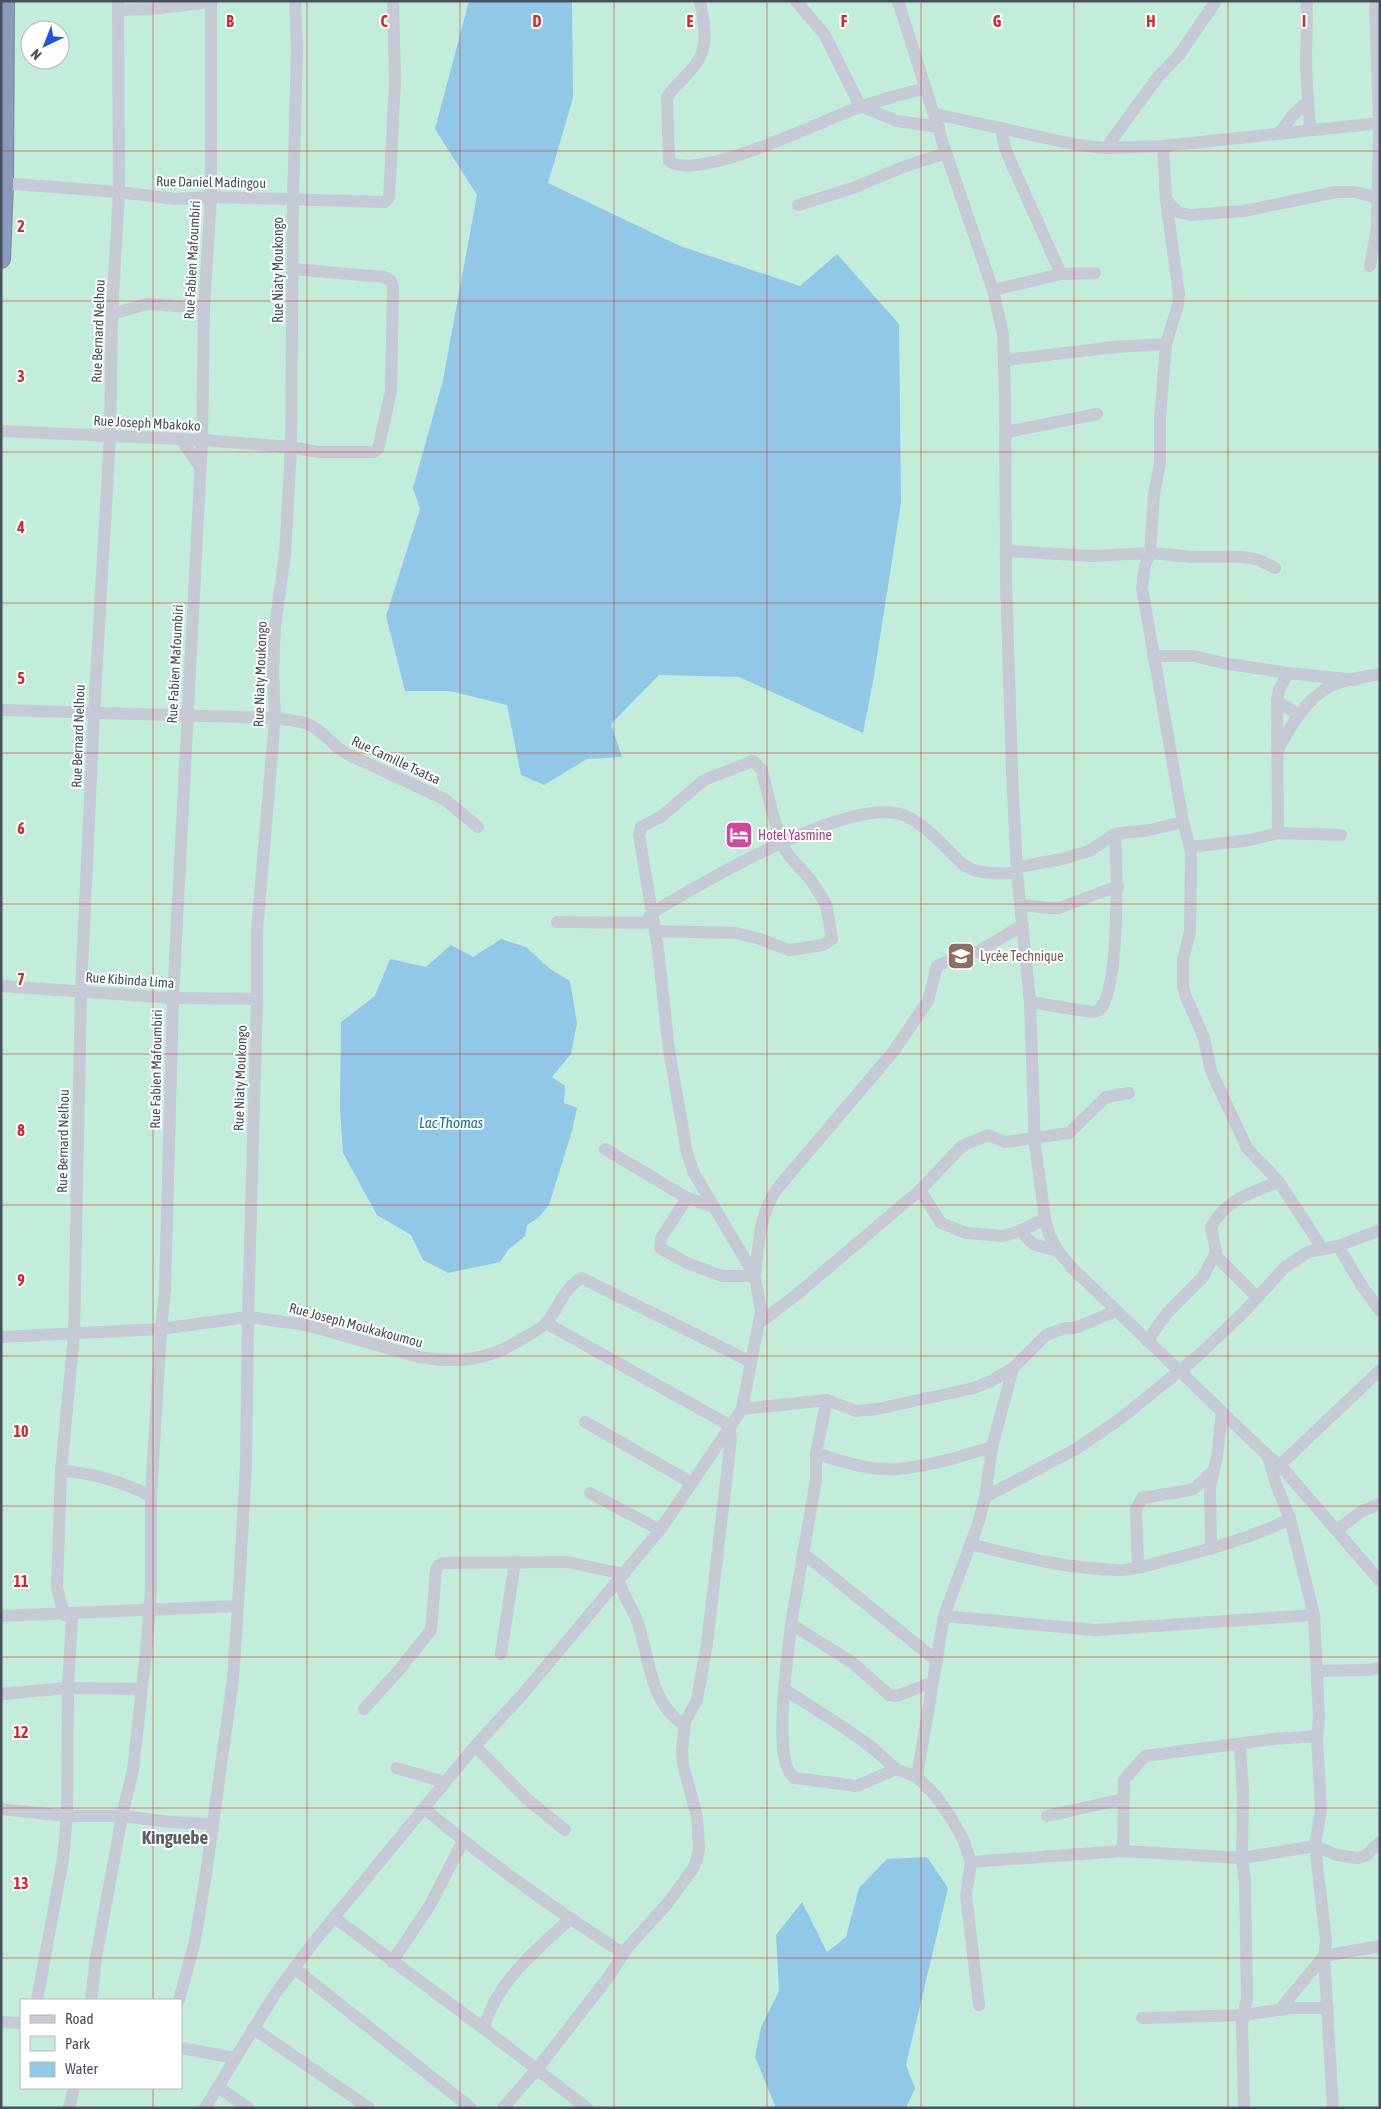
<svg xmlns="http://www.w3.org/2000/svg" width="1381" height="2109" font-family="'Asap Condensed',sans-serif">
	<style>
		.green { fill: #c2edda; fill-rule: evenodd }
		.water { fill: #91c8e8 }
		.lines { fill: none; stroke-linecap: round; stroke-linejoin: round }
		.highway-casing { stroke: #7686a8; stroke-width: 20 }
		.minor { stroke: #c5cad4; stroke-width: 12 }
		.highway { stroke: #8b9bbc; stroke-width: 18 }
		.grid { fill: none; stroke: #d62828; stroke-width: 1; stroke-opacity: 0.55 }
		.labels { text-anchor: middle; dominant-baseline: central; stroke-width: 4; stroke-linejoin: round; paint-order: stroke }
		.street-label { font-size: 14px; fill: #49505d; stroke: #fff }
		.hotel-label { font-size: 14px; fill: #b23c85; stroke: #fff; text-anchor: start }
		.education-label { font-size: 14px; fill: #785e54; stroke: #fff; text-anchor: start }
		.water-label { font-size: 15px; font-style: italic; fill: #146fa5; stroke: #fff }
		.district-label { font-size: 19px; font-weight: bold; fill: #5d5f65; stroke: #fff }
		.grid-label { font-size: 16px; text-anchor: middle; font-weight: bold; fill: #d62828; stroke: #fff; stroke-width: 4; stroke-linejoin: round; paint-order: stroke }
	</style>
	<rect width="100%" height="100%" fill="#f3f1f0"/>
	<path class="green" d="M1 1H1380V2108H1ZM30 30H60V60H30ZM21 2000H181V2088H21Z"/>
	<g class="water">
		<path d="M469 1H572L573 98 548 183 680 246 800 286 837 254 899 324 901 503 873 682 863 733 739 677 659 675 611 724 622 757 587 759 544 785 521 775 507 705 450 691H405L386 616 420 509 413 488 443 380 477 195 435 129Z"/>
		<path d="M501 939 526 947 550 969 570 981 577 1023 571 1054 552 1077 565 1086 564 1103 577 1108 572 1131 549 1205 539 1217 527 1225 525 1236 508 1250 500 1262 448 1273 423 1260 411 1235 377 1215 343 1153 340 1108 341 1022 375 996 390 959 426 967 451 945 473 957Z"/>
		<path d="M927 1857 948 1888 906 2065 915 2088 906 2108H776L755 2057 761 2027 779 1991 776 1935 802 1902 827 1952 846 1937 859 1888 887 1859Z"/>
	</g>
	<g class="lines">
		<g class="highway-casing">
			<path id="highway" d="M1 259 4 183 5 1"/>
		</g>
		<g class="minor">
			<path d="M700 1C704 23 710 46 695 65 687 76 675 85 667 97L669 161C699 183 824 119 860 107 881 99 904 94 926 88"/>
			<path d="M796 1 825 35 860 106 897 121 939 127"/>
			<path d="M898 1 946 153 993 290 1003 334 1005 395 1006 580 1012 772 1017 873 1030 1002 1035 1145 1045 1219 1049 1234 1058 1251 1072 1268 1268 1456 1280 1465 1380 1581"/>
			<path d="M1307 1 1306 67 1310 130"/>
			<path d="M1375 1 1379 124 1377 228 1380 230"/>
			<path d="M118 10 152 9 211 2"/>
			<path d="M935 114 1078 145 1106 148 1163 146 1380 123"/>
			<path d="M1001 128 1004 145 1009 158 1061 274"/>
			<path d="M1279 134 1292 116 1308 101"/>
			<path d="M1106 148 1157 78 1179 55 1216 1"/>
			<path d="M1 183 119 192 175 199 211 197 385 202 389 198 395 81 393 1"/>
			<path d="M1166 200 1178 212 1190 215 1244 211 1336 192H1355L1378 198"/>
			<path d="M798 205 853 188 903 167 946 153"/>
			<path d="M1370 266 1377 228"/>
			<path d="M993 290 1061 274 1095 273"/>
			<path d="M112 314 147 304 204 308"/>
			<path d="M1005 360 1115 347 1166 344"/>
			<path d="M1 431 202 440 291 447 318 452H374L378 449 380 441 391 391 393 286 391 281 384 277 293 269"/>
			<path d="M1006 432 1097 414"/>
			<path d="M181 439 200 467"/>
			<path d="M1006 551 1092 556 1150 553 1193 557H1245L1259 560 1275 568"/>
			<path d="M1153 656H1194L1223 663 1288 673 1356 680"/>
			<path d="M1277 701 1299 715"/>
			<path d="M1 710 275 718C286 720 300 720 310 725 324 732 333 746 347 754L444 799 478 827"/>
			<path d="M1277 751C1290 727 1305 699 1331 686 1345 679 1364 677 1380 674"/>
			<path d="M1183 822 1190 847 1191 859 1190 931 1183 960V987L1186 997 1204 1038 1211 1071 1247 1148 1279 1182 1322 1248"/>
			<path d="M1278 833 1277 701 1279 690 1288 673"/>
			<path d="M1190 847 1250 840 1278 833 1341 835"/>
			<path d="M1018 867 1062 859 1089 851 1115 834 1150 830 1183 822 1142 588 1145 565 1150 553 1154 495 1160 462V418L1166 344 1178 305 1179 294 1166 200 1163 146"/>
			<path d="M1022 905 1050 908H1059L1118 886"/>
			<path d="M557 922 645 923 652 913C701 883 849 796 903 815 925 823 948 851 965 866 981 875 999 873 1017 873"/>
			<path d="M656 931 735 933 757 938 789 950 823 945 832 939 826 904 810 879 790 857 782 844 771 808 762 770 753 761 704 780 662 816 641 827 639 835 658 949 669 1050 687 1153 694 1173 714 1207"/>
			<path d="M1 986 173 998 257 999"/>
			<path d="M1030 1002 1091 1012C1095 1012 1099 1011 1101 1008 1120 983 1117 867 1115 834"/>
			<path d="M605 1149 687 1198 714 1207 755 1276"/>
			<path d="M920 1190 941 1223 966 1233 1003 1236 1020 1231 1045 1219"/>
			<path d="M687 1198 661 1238 660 1248 687 1263 722 1276H755L761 1311 742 1409"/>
			<path d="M1020 1231 1033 1244 1058 1251"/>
			<path d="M1338 1246 1362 1286 1380 1311"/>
			<path d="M1215 1255 1257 1297"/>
			<path d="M755 1276C759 1242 758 1220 776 1190L893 1052 928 1001 937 966 957 957 979 951 1023 925"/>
			<path d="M759 1323 795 1296 920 1190 962 1146 988 1135 1005 1142 1069 1133 1106 1097 1129 1093"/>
			<path d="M1 1337 161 1329 248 1317 306 1325 419 1357C460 1364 490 1360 525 1337 532 1333 542 1328 547 1322 560 1307 563 1288 582 1278L751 1362"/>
			<path d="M1147 1341 1168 1312 1203 1277 1216 1252 1211 1227C1227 1199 1250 1193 1279 1182"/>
			<path d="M827 1400 816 1453V1480L791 1624 784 1689 843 1727 870 1746 896 1769 917 1777 936 1796 951 1818 963 1839 971 1862 966 1895 979 2005"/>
			<path d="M585 1422 692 1483"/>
			<path d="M816 1453C841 1462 871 1471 898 1469 930 1466 962 1456 992 1447"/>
			<path d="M1268 1456 1276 1484 1290 1519 1314 1615 1319 1718 1317 1736 1321 1810 1315 1846 1326 1941 1324 1956 1333 2108"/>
			<path d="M1280 1465 1380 1370"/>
			<path d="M61 1471C91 1472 125 1483 151 1496"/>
			<path d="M590 1493 660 1530"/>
			<path d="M985 1497 1076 1449 1120 1419 1198 1356 1245 1311 1285 1267 1308 1252 1338 1246 1380 1230"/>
			<path d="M1337 1530 1362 1511 1380 1504"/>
			<path d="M970 1544C1020 1557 1068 1569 1120 1570 1136 1570 1152 1564 1168 1560 1210 1549 1251 1538 1290 1519"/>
			<path d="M1211 1549 1210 1487 1217 1457 1222 1412"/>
			<path d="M803 1553 937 1661"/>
			<path d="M1138 1567 1136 1509 1142 1498 1190 1490 1195 1488 1213 1471"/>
			<path d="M619 1581C623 1597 633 1608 638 1623 649 1657 650 1703 683 1724L685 1722"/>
			<path d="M64 1615 57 1588 61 1471 74 1335 81 991 94 713 110 436 112 314 119 192 118 1"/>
			<path d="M1 1616 238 1606"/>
			<path d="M944 1616 1095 1630 1314 1615"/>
			<path d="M791 1624 853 1663 889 1695 897 1696 933 1682"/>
			<path d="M501 1654 515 1562"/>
			<path d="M1318 1671 1366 1670 1380 1668"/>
			<path d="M784 1689C783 1708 777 1768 795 1778L857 1786 896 1769"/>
			<path d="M1 1694 68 1688 140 1689"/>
			<path d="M364 1709 399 1670 431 1630 436 1570 438 1566 442 1563 567 1562 624 1574"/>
			<path d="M1240 1745 1243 1792 1242 1858 1245 1882 1247 1998 1242 2024 1244 2108"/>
			<path d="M475 1746 527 1799 565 1830"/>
			<path d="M396 1768 445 1782"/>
			<path d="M917 1777 944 1616 979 1521 985 1497 992 1447 1013 1368"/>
			<path d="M1 1809 67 1816H122L170 1822 212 1824"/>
			<path d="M425 1809C487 1861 554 1909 623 1953"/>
			<path d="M1047 1816 1123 1799"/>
			<path d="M1123 1851 1124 1780 1145 1756 1274 1739 1317 1736"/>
			<path d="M971 1862 1123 1851 1242 1858 1315 1846 1337 1855 1358 1858 1365 1856 1380 1842"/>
			<path d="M335 1918 483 2028 587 2108"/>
			<path d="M392 1962 430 1905 463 1841"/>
			<path d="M294 1968 471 2108"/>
			<path d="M37 2000 63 1859 67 1816 68 1688 72 1615"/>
			<path d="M91 2000 96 1958 122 1816 133 1770 147 1643 151 1588V1496L161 1329 165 1290 173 998 202 440 204 308 211 197V1"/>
			<path d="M179 2000 195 1941 206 1874 233 1679 238 1606 246 1465 248 1317 257 999V931L275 718 273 672 275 626 285 555 291 447 293 199 297 49 295 1"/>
			<path d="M1280 2009 1324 1956 1380 1946"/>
			<path d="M1142 2018 1243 2015 1292 2008H1328"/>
			<path d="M1 2022 21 2023"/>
			<path d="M253 2028 369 2108"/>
			<path d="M483 2028C487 2018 491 2009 496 1999 514 1968 544 1943 570 1919"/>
			<path d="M181 2048 235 2058"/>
			<path d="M218 2087 248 2108"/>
			<path d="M69 2108 74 2088"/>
			<path d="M205 2108 273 1997 313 1943 475 1746 522 1695 660 1530 742 1409 827 1400 856 1411 877 1409 974 1388 991 1381 1013 1368 1046 1335 1065 1328H1075L1116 1311"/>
			<path d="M503 2108 537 2069 607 1979 628 1947 667 1904 692 1870 697 1859 699 1849 697 1816 683 1765 682 1751 685 1722 697 1700 707 1643 731 1439 729 1425 546 1323"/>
		</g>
		<use href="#highway" class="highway"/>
	</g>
	<path class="grid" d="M153 1V2000M307 1V2108M460 1V2108M614 1V2108M767 1V2108M921 1V2108M1074 1V2108M1228 1V2108M1 151H1380M1 301H1380M1 452H1380M1 603H1380M1 753H1380M1 904H1380M1 1054H1380M1 1205H1380M1 1356H1380M1 1506H1380M1 1657H1380M1 1808H1380M1 1958H1380M153 2088V2108"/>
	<defs>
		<g id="hotel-square" transform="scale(1.4375)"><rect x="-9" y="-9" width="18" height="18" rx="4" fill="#d1479c" stroke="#fff"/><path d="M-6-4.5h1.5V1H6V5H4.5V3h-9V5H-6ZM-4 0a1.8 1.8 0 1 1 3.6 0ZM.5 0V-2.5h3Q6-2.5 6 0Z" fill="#fff"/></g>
		<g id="school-square" transform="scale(1.4375)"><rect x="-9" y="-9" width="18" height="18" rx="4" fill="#8d6e63" stroke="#fff"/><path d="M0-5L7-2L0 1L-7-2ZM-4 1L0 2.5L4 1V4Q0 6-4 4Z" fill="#fff"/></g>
	</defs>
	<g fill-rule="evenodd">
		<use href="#hotel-square" x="739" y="835"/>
		<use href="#school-square" x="961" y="956"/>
	</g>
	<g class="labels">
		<g class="street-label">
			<text transform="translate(211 182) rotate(1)">Rue Daniel Madingou</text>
			<text transform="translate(192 260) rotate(-87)">Rue Fabien Mafoumbiri</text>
			<text transform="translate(278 270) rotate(-90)">Rue Niaty Moukongo</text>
			<text transform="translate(98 331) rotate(-88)">Rue Bernard Nelhou</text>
			<text transform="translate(147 423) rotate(3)">Rue Joseph Mbakoko</text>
			<text transform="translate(175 664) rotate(-87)">Rue Fabien Mafoumbiri</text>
			<text transform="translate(260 674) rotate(-88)">Rue Niaty Moukongo</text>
			<text transform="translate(78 736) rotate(-88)">Rue Bernard Nelhou</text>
			<text transform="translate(396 760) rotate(25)">Rue Camille Tsatsa</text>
			<text transform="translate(130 980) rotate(4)">Rue Kibinda Lima</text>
			<text transform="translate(156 1069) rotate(-89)">Rue Fabien Mafoumbiri</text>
			<text transform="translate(240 1078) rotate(-88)">Rue Niaty Moukongo</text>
			<text transform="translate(63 1141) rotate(-89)">Rue Bernard Nelhou</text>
			<text transform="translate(356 1325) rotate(15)">Rue Joseph Moukakoumou</text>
		</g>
		<g class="hotel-label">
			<text x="758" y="835">Hotel Yasmine</text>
		</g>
		<g class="education-label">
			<text x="980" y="956">Lycée Technique</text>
		</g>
		<g class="water-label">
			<text x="451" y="1122">Lac Thomas</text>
		</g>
		<g class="district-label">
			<text x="175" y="1837">Kinguebe</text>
		</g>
	</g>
	<g class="grid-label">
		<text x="230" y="27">B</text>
		<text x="384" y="27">C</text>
		<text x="537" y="27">D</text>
		<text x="690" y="27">E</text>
		<text x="844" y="27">F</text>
		<text x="997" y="27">G</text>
		<text x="1151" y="27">H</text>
		<text x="1304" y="27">I</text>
		<text x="21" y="232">2</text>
		<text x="21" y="382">3</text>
		<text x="21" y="533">4</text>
		<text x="21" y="684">5</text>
		<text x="21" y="834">6</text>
		<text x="21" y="985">7</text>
		<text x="21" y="1136">8</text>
		<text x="21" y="1286">9</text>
		<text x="21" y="1437">10</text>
		<text x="21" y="1587">11</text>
		<text x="21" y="1738">12</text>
		<text x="21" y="1889">13</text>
	</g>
	<rect width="1381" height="2109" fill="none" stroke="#49505d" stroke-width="5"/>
	<rect x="20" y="1999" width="162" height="90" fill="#ffffff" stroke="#b6b9be"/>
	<rect x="30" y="2015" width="25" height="8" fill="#c5cad4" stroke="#b6b9be"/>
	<text x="65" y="2024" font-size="15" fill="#49505d">Road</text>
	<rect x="30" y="2036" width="25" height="15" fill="#c2edda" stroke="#b6b9be"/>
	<text x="65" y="2049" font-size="15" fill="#49505d">Park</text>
	<rect x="30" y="2062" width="25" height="15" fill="#91c8e8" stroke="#b6b9be"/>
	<text x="65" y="2074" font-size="15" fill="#49505d">Water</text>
	<g transform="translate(45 45) rotate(223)"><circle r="24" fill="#ffffff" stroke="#b6b9be"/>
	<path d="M0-4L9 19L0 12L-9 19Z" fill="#2255da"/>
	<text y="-8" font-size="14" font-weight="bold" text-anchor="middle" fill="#49505d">N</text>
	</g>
</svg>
